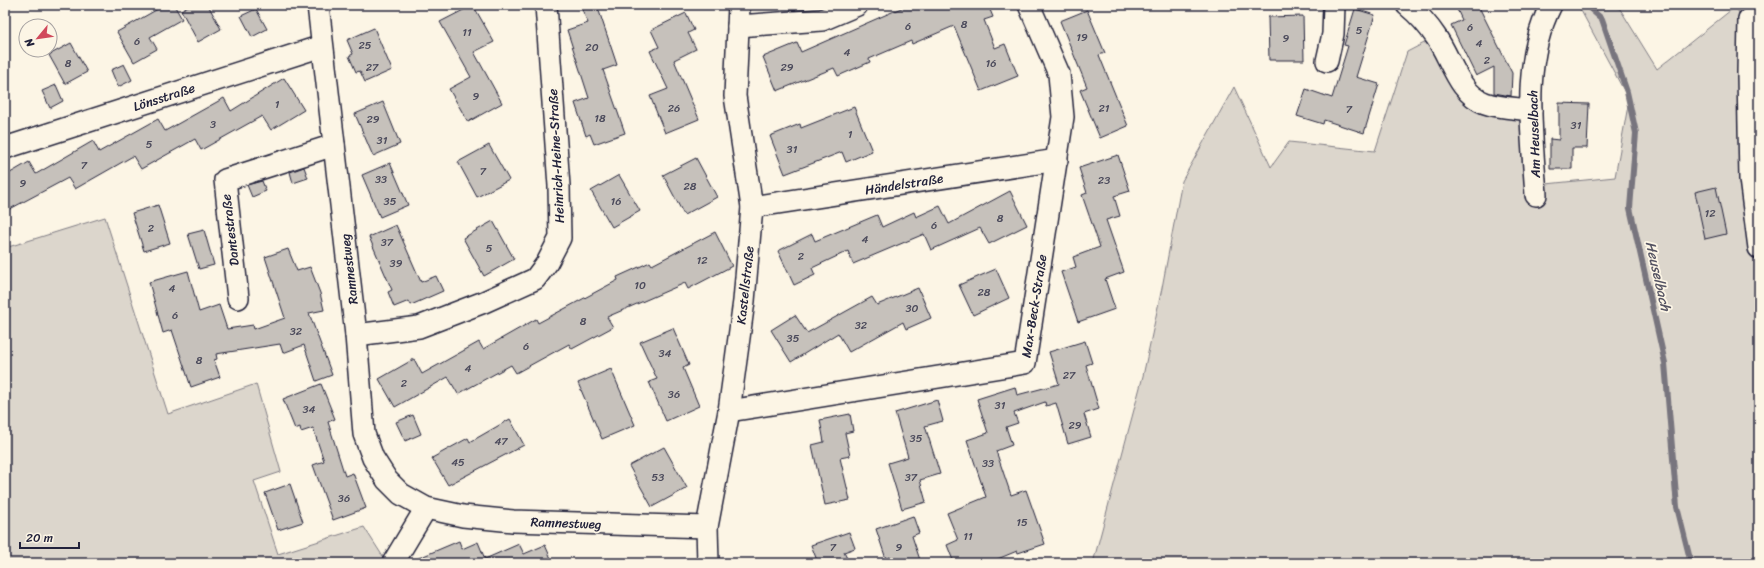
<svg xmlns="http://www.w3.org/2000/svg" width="1764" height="568" font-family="Sriracha,sans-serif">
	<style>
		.green { fill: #dcd6cc; stroke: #7f7c84 }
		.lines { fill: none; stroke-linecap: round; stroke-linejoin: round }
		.stream { stroke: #78757e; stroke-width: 6 }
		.building { fill: #c6c1bb; stroke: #22223b }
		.minor-casing { stroke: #22223b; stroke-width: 24 }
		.minor { stroke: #fcf5e5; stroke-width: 21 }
		.labels { text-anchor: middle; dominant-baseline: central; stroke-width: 3.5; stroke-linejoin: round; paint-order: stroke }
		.number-label { font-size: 11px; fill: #4b4a5b }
		.street-label { font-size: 13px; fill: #22223b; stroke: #fcf5e5 }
		.water-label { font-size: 14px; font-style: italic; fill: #545362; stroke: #fcf5e5 }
	</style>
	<rect width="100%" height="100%" fill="#fcf5e5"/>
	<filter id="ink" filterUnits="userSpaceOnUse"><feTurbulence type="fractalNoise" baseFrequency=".025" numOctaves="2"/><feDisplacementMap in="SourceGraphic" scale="8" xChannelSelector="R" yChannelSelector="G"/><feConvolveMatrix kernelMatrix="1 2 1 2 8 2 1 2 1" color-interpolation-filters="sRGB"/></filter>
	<g filter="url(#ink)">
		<g class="green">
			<path d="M1578 5H1611L1620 9 1657 69 1736 6 1759 63V563H1093L1143 376 1162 288 1182 181 1234 87 1271 167 1289 142 1375 151 1407 52 1430 40 1460 92 1527 123 1546 184 1615 177 1629 100Z"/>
			<path d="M105 217 168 414 256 384 281 472 254 481 278 554 364 527 387 563H5V248Z"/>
		</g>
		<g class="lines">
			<path class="stream" d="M1586 5 1602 19 1627 92 1636 133 1630 208 1665 363 1677 507 1691 563"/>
		</g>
		<g class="building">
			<path d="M165 5H174L182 19 150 37 157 49 134 62 117 32Z"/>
			<path d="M190 5H208L221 29 198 42 181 10Z"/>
			<path d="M473 5 494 42 474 52 502 103 468 122 449 89 471 77 440 22Z"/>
			<path d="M580 5H597L617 65 603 70 625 133 594 144 590 134 586 136 575 103 589 98 567 30 588 23Z"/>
			<path d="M908 5H988L993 17 984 20 995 48 1005 44 1018 76 981 91 954 26 912 44 911 41 869 59 870 62 838 76 834 68 777 91 763 57 797 43 801 52Z"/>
			<path d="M1455 5H1478L1512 73 1511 96 1494 93V67L1476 76 1451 25 1462 20Z"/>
			<path d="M256 9 267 29 252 37 241 16Z"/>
			<path d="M1355 9 1375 15 1356 77 1379 84 1364 133 1324 120 1323 124 1297 116 1306 89 1332 98 1348 46 1344 45Z"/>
			<path d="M1087 10 1105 53 1099 55 1128 126 1100 138 1080 90 1087 87 1060 21Z"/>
			<path d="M686 13 694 30 688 33 696 49 674 60 699 119 665 133 650 96 668 89 650 51 659 47 651 30Z"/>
			<path d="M1303 16 1304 60H1269L1268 17Z"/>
			<path d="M374 28 392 70 365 82 360 71 356 72 349 56 353 54 347 40Z"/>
			<path d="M71 43 87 72 65 84 49 55Z"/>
			<path d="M124 64 132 80 118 87 111 70Z"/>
			<path d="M284 78 304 110 271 130 262 116 201 150 195 139 141 169 133 156 75 189 68 178 10 209 5 200V176L29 162 36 174 93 141 99 152 158 119 165 131 224 98 231 111Z"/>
			<path d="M56 85 63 101 50 108 42 91Z"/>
			<path d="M383 102 400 144 373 156 355 114Z"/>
			<path d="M1559 103 1589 104 1587 148H1572V169H1550V139L1559 140Z"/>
			<path d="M854 107 872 151 846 162 842 152 785 174 770 136 800 124 801 128Z"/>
			<path d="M489 145 509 180 477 197 458 162Z"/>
			<path d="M1118 155 1130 191 1114 196 1120 216 1106 220 1124 272 1105 279 1115 309 1078 322 1061 272 1076 267 1073 257 1100 247 1082 195 1087 193 1079 168Z"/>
			<path d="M696 158 717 197 684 215 663 175Z"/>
			<path d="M390 163 408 205 380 217 362 175Z"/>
			<path d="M304 167 308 178 293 183 290 172Z"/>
			<path d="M619 175 640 211 612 227 591 191Z"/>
			<path d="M262 181 266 191 252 197 247 185Z"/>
			<path d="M1716 187 1726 234 1705 239 1695 192Z"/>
			<path d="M1010 191 1027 225 989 244 980 228 931 250 924 234 853 264 848 251 812 268 815 275 794 285 778 251 812 234 815 241 877 215 882 227 914 212 916 217 940 206 949 224Z"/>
			<path d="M158 205 170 243 144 251 132 213Z"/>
			<path d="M493 221 514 259 484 276 463 238Z"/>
			<path d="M396 225 421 282 436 276 443 291 411 305 409 301 394 307 388 292 392 290 369 237Z"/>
			<path d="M204 230 214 265 199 269 188 234Z"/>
			<path d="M715 232 732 266 688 289 685 283 607 317 613 327 572 349 569 344 516 373 511 365 458 394 448 377 395 407 379 379 414 359 422 374 479 342 483 349 536 319 538 323 618 280 617 277 650 262 652 265Z"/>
			<path d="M288 249 297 271 310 267 320 293 324 310 309 313 332 375 316 381 304 345 283 353 280 344 216 354 217 359 214 360 220 377 191 387 172 330 163 333 149 282 188 271 199 312 219 305 227 329 253 325 254 329 285 318 265 257Z"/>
			<path d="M996 269 1009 298 973 315 959 285Z"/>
			<path d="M918 288 931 318 906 329 903 322 849 352 838 333 791 362 771 330 795 315 807 333 872 297 877 305Z"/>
			<path d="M673 328 689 365 683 368 699 406 666 421 649 382 657 379 640 342Z"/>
			<path d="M1085 341 1092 363 1086 365 1099 409 1084 414 1091 437 1068 444 1056 403 1046 406 1045 402 1014 413 1018 423 1006 427 1012 445 996 451 1011 495 1026 490 1045 544 1018 553 1017 551 988 563H954L947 545 958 540 947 513 986 497 967 440 988 433 977 399 1015 387 1017 395 1059 384 1049 352Z"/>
			<path d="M611 369 635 425 602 439 578 383Z"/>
			<path d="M321 384 335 419 328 422 345 476 353 473 366 508 333 520 313 465 324 461 313 428 301 432 300 427 295 429 283 399Z"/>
			<path d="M937 400 943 421 925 426 940 474 920 480 926 502 902 509 888 463 908 457 895 413Z"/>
			<path d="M850 414 853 431 845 433 850 456 840 458 850 500 825 505 812 445 824 442 820 420Z"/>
			<path d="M413 415 421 434 405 441 396 422Z"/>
			<path d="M510 419 524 445 448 485 432 458 468 438 470 442Z"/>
			<path d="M664 447 687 488 652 507 629 466Z"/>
			<path d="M290 484 303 522 278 530 265 493Z"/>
			<path d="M913 516 919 533 912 536 921 563H892L890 557 886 559 876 529Z"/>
			<path d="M849 532 855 548 844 552 849 563H818L811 545Z"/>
			<path d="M459 541 462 549 478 542 485 559 519 544 524 554 545 545 553 563H407Z"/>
		</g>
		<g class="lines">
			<g class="minor-casing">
				<g id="minor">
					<path d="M318 5 356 335 364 434 373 458 387 480 401 494 426 508 463 516 513 521 707 527"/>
					<path d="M1407 5C1418 14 1428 25 1436 37 1451 58 1458 93 1485 103 1499 108 1516 108 1531 110"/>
					<path d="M1749 19 1748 74 1750 179 1759 248"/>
					<path d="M738 26 822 20 857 5"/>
					<path d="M1327 61 1333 34 1334 5"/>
					<path d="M5 148 322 46"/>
					<path d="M1536 195C1532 132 1521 63 1551 5"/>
					<path d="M752 207 1057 160"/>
					<path d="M238 298 225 180 334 145"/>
					<path d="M356 335 419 327 484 302 535 279 547 263 560 238 559 186 546 5"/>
					<path d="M729 411 1025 363 1063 117 1059 74 1029 5"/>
					<path d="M393 563 426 508"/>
					<path d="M708 563 707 527 729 411 744 301 752 207 735 96 739 5"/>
				</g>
			</g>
			<use href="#minor" class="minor"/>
		</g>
	</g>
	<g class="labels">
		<g class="number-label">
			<text x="964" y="24">8</text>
			<text x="908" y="26">6</text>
			<text x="1470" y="27">6</text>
			<text x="1359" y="30">5</text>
			<text x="467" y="32">11</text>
			<text x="1082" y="37">19</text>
			<text x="1286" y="38">9</text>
			<text x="137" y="41">6</text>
			<text x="1479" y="43">4</text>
			<text x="365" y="45">25</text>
			<text x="592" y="47">20</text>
			<text x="847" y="52">4</text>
			<text x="1487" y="60">2</text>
			<text x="68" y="63">8</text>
			<text x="991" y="63">16</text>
			<text x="372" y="67">27</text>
			<text x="787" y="67">29</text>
			<text x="476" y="96">9</text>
			<text x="277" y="104">1</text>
			<text x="674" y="108">26</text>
			<text x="1104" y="108">21</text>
			<text x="1349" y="109">7</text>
			<text x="600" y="118">18</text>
			<text x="373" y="119">29</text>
			<text x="213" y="124">3</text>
			<text x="1576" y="125">31</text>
			<text x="850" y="134">1</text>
			<text x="382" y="140">31</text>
			<text x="149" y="144">5</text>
			<text x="792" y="149">31</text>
			<text x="84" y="165">7</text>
			<text x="483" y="171">7</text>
			<text x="381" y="179">33</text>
			<text x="1104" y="180">23</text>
			<text x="23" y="183">9</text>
			<text x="690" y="186">28</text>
			<text x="390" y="201">35</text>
			<text x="616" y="201">16</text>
			<text x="1710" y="213">12</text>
			<text x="1000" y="218">8</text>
			<text x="934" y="225">6</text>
			<text x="151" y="228">2</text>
			<text x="865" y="239">4</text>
			<text x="387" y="242">37</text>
			<text x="489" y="248">5</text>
			<text x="801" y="256">2</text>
			<text x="702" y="260">12</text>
			<text x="396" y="263">39</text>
			<text x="640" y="285">10</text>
			<text x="172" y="288">4</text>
			<text x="984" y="292">28</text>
			<text x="912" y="308">30</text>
			<text x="175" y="315">6</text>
			<text x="583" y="321">8</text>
			<text x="861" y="325">32</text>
			<text x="296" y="331">32</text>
			<text x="793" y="338">35</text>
			<text x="526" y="346">6</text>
			<text x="665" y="353">34</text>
			<text x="199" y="360">8</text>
			<text x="468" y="368">4</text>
			<text x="1069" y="375">27</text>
			<text x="404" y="383">2</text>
			<text x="674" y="394">36</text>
			<text x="1000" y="405">31</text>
			<text x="309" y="409">34</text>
			<text x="1075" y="425">29</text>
			<text x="916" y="438">35</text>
			<text x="501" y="441">47</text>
			<text x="458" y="462">45</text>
			<text x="988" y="463">33</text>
			<text x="658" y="477">53</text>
			<text x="911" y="477">37</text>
			<text x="344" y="498">36</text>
			<text x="1022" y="522">15</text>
			<text x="968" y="536">11</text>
			<text x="833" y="547">7</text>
			<text x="899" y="547">9</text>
		</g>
		<g class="street-label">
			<text transform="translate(164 97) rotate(-18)">Lönsstraße</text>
			<text transform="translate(1534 134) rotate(-92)">Am Heuselbach</text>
			<text transform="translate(556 156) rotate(-93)">Heinrich-Heine-Straße</text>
			<text transform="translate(904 184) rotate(-9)">Händelstraße</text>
			<text transform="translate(230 230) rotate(-97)">Dantestraße</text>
			<text transform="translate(349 269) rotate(-97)">Ramnestweg</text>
			<text transform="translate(745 285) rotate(-84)">Kastellstraße</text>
			<text transform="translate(1034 306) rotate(-81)">Max-Beck-Straße</text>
			<text transform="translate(566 523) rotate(2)">Ramnestweg</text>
		</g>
		<g class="water-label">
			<text transform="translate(1658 276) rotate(77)">Heuselbach</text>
		</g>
	</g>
	<rect width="1764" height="568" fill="none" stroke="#fcf5e5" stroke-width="20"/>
	<rect x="10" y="10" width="1744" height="548" fill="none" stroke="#22223b" stroke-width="1.5" filter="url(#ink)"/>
	<g transform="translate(38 38) rotate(241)"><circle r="19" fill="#fcf5e5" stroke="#a5a1a1"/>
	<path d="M0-3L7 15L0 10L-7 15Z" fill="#d1495b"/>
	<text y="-6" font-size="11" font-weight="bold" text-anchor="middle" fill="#22223b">N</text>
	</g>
	<path d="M20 542v6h59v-6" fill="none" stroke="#22223b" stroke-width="2"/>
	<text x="26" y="542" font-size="12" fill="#22223b" stroke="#fcf5e5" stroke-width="3" paint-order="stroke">20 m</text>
</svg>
